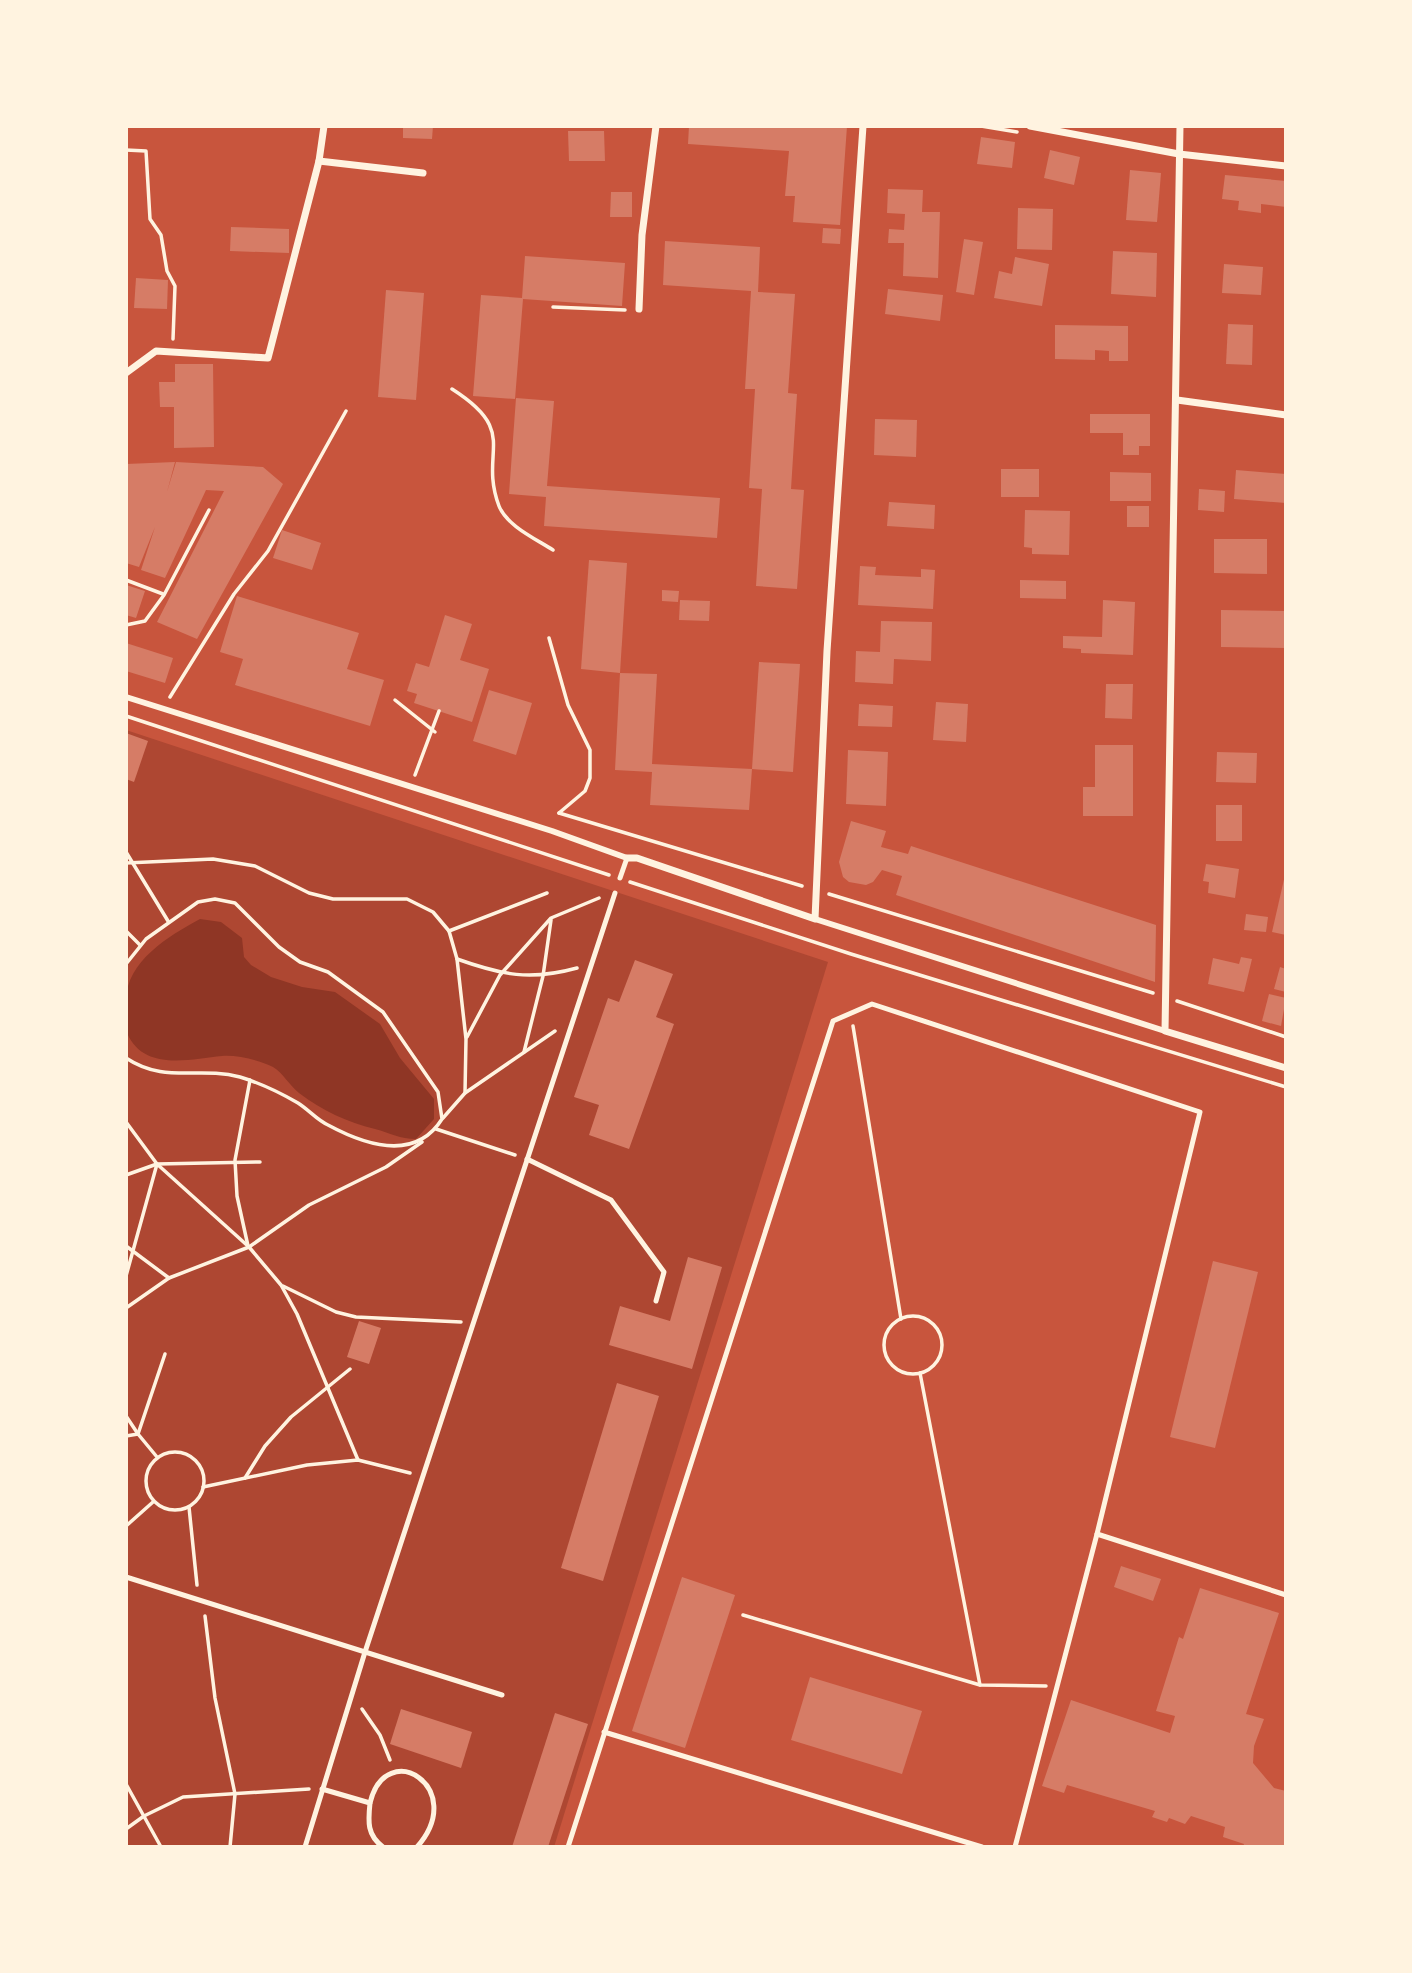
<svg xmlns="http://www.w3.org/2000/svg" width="1412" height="1973" font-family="Commissioner,sans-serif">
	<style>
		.green { fill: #ae4732 }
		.water { fill: #8f3625 }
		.building { fill: #d67c66 }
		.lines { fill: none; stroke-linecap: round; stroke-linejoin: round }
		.path { stroke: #fff3e0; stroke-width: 3.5 }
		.service { stroke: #fff3e0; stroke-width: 5 }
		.pedestrian { stroke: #fff3e0; stroke-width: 6 }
		.minor { stroke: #fff3e0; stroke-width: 7 }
	</style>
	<rect width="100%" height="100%" fill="#c8553d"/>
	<path class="green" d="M126 730 828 962 554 1847H126Z"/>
	<path class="water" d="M200 919 221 922 242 938 244 957 251 965 271 977 302 987 335 992 380 1024 400 1058 434 1099V1119L416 1139C400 1139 390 1133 375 1129 347 1122 323 1111 299 1093 290 1086 283 1073 273 1067 259 1060 238 1055 222 1056 190 1059 144 1072 127 1033 124 1025 126 1011 126 1001 126 961 169 936 200 919Z"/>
	<g class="building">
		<path d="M403 126H433L432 139 403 138Z"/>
		<path d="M689 126H847L840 225 793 222 795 196H785L789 151 688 144Z"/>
		<path d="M568 131H604L605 161H569Z"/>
		<path d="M981 137 1015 142 1012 168 977 164Z"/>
		<path d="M1050 150 1080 157 1074 185 1044 178Z"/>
		<path d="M1130 170 1161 173 1157 222 1126 220Z"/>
		<path d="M1225 175 1286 181V207L1261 204V213L1238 210 1239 201 1222 199Z"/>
		<path d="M888 189 923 190 922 212H940L938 278 903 276 904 243H888L889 229 904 230 905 214 887 213Z"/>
		<path d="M611 192H632V217H610Z"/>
		<path d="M1018 208 1053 209 1052 250 1017 249Z"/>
		<path d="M231 227 289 229V253L230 251Z"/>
		<path d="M823 228 841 229 840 244 822 243Z"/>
		<path d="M964 239 983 242 974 295 956 292Z"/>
		<path d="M665 241 760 247 758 292 795 294 788 393 797 394 791 489 804 490 797 589 756 586 762 489 749 488 755 389H745L751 291 663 285Z"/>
		<path d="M1113 251 1157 253 1156 297 1111 294Z"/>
		<path d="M525 256 625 263 622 306 523 299 515 399 473 396 481 295 522 298Z"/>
		<path d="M1015 257 1049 264 1042 306 994 298 999 271 1012 274Z"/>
		<path d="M1224 264 1263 267 1261 295 1222 293Z"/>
		<path d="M136 278 168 280 167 309 134 308Z"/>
		<path d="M888 289 943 295 940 321 885 314Z"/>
		<path d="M386 290 424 293 416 400 378 397Z"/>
		<path d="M1228 324 1253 325 1252 365 1226 364Z"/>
		<path d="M1055 325 1128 326V361H1109V351L1095 350V360L1055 359Z"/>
		<path d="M175 364H213L214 447 174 448V407H160L159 382H175Z"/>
		<path d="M516 398 554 401 547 486 720 498 717 538 544 526 546 497 509 494Z"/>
		<path d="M1090 414H1150V446H1139V455H1123V433H1090Z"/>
		<path d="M875 419 917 420 916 457 874 455Z"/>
		<path d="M175 462 167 492 176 462 263 467 283 484 197 639 157 622 224 491 206 490 165 578 141 570 155 527 139 567 126 563V464Z"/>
		<rect x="1001" y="469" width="38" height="28"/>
		<path d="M1236 470 1286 474V503L1234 499Z"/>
		<path d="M1110 472 1151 473V501H1110Z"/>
		<path d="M1199 489 1225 491 1224 512 1198 510Z"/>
		<path d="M889 502 935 505 934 529 887 526Z"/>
		<rect x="1127" y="506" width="22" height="21"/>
		<path d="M1025 510 1070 511 1069 555 1032 554V548L1024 547Z"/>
		<path d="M282 530 321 543 312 570 273 558Z"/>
		<path d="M1214 539H1267V574L1214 573Z"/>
		<path d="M589 560 627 563 620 673 581 669Z"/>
		<path d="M860 566 876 567 875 575 921 577V569L935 570 933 609 858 605Z"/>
		<path d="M1020 580 1066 581V599L1020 598Z"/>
		<path d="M126 585 145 591 136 618 126 615Z"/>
		<path d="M662 590 679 591 678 602 662 601Z"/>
		<path d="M237 596 359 633 347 669 384 680 370 726 235 685 243 659 220 652Z"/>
		<path d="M680 600 710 601 709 621 679 620Z"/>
		<path d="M1103 600 1135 602 1133 655 1081 653V649L1063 648V636L1102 637Z"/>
		<path d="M1221 610 1286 611V648L1221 647Z"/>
		<path d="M445 615 472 624 460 660 489 669 472 722 414 703 417 694 407 691 416 663 429 667Z"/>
		<path d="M881 621 932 622 931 661 894 659 893 684 855 682 856 651 880 652Z"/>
		<path d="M126 643 173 658 165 683 126 671Z"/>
		<path d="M759 662 800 664 793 772 752 769Z"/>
		<path d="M620 673 657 674 652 764 752 769 749 810 650 805 652 772 615 770Z"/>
		<path d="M1106 684H1133L1132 719 1105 718Z"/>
		<path d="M489 690 532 703 516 755 473 741Z"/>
		<path d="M936 702 968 704 966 742 933 740Z"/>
		<path d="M859 704 893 706 892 727 858 726Z"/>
		<path d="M126 733 148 741 134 782 126 779Z"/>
		<path d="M1095 745H1133V816H1083V787H1095Z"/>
		<path d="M848 750 888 752 886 806 846 804Z"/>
		<path d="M1217 752 1257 753 1256 783 1216 782Z"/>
		<rect x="1216" y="805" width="26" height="36"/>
		<path d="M851 821 886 831 881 847 908 854 911 846 1156 925 1155 982 896 895 902 876 882 870 873 882 866 885 849 882 843 877 839 862Z"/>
		<path d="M1206 864 1239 869 1235 898 1208 893 1209 882 1203 881Z"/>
		<path d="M1285 875H1286V935L1272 932Z"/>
		<path d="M1246 914 1268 917 1266 932 1244 930Z"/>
		<path d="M1241 957 1252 959 1244 992 1208 984 1213 958 1239 964Z"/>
		<path d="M635 960 673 974 656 1017 674 1024 629 1149 589 1135 599 1105 574 1097 608 998 619 1002Z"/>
		<path d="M1280 967 1286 969V992L1274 989Z"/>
		<path d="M1269 994 1286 998 1281 1026 1262 1021Z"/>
		<path d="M688 1257 722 1267 692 1369 609 1345 620 1306 670 1321Z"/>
		<path d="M1213 1261 1258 1272 1215 1448 1170 1437Z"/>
		<path d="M359 1321 381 1328 369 1364 347 1357Z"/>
		<path d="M617 1383 659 1396 603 1581 561 1568Z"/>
		<path d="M1121 1566 1161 1579 1153 1601 1114 1587Z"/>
		<path d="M682 1577 735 1595 685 1748 632 1731Z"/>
		<path d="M1200 1588 1279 1613 1246 1714 1264 1719 1254 1746 1253 1763 1274 1788 1286 1791V1847H1243L1244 1844 1223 1837 1225 1827 1191 1816 1185 1824 1169 1818 1167 1822 1152 1817 1155 1811 1067 1785 1064 1793 1042 1786 1071 1700 1170 1733 1175 1716 1156 1711 1179 1637 1183 1639Z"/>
		<path d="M810 1677 922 1711 902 1774 791 1740Z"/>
		<path d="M401 1709 472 1732 461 1768 390 1744Z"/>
		<path d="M555 1713 588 1724 548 1847H512Z"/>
	</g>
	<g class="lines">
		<g class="path">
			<path d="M981 126 1017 132"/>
			<path d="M126 150 146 151 150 219 161 235 167 271 175 286 173 339"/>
			<path d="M553 307 625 310"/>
			<path d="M452 389C521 433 478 450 499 506 507 526 536 539 553 550"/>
			<path d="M126 580 163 594"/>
			<path d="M126 625 145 621 164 595 209 510"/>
			<path d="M549 638 568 705 590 750V778L585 791 559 813"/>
			<path d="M170 697 234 594 268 551 346 411"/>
			<path d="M395 700 435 732"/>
			<path d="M126 716 609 875"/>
			<path d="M415 775 439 711"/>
			<path d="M559 813 802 886"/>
			<path d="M126 852 168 921"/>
			<path d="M126 863 213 859 255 866 309 893 333 899H407L433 912 449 931 457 959 466 1039 465 1093"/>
			<path d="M630 882 851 954 1286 1087"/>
			<path d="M829 894 1153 993"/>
			<path d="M126 931 140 945"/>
			<path d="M449 931 547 893"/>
			<path d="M457 959C502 975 530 981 577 968"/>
			<path d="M126 964 146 939 198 902 215 899 235 903 279 947 300 962 328 972 383 1012 438 1092 442 1119C415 1162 365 1145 328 1125 317 1120 309 1110 298 1103 279 1092 260 1083 240 1077 198 1066 165 1084 126 1058"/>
			<path d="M1177 1001 1286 1037"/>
			<path d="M853 1026 901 1319"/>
			<path d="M467 1037 500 975 551 918 599 898"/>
			<path d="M524 1052 543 976 551 920"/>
			<path d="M443 1118 465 1093 555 1031"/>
			<path d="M126 1122 157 1164 249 1247 281 1285 297 1314 358 1460"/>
			<path d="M436 1129 515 1155"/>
			<path d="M126 1175 157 1164 260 1162"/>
			<path d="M126 1246 169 1278"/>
			<path d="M248 1246 237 1196 235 1160 250 1080"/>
			<path d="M126 1276 157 1164"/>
			<path d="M283 1286 336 1312 356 1317 461 1322"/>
			<path d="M126 1308 169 1278 249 1247 309 1205 386 1167 422 1142"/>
			<circle cx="913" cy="1345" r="29"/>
			<path d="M920 1373 980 1685"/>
			<path d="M126 1416 138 1434"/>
			<path d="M138 1434 165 1354"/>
			<path d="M126 1436 138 1434 157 1457"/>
			<circle cx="175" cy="1481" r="29"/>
			<path d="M245 1478 265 1446 291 1417 350 1369"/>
			<path d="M203 1487 307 1465 358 1460 410 1473"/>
			<path d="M189 1507 197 1585"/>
			<path d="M126 1526 153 1502"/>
			<path d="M743 1615 980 1685 1046 1686"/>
			<path d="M205 1616 215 1698 235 1794 230 1847"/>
			<path d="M362 1709 380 1735 390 1760"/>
			<path d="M126 1784 161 1847"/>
			<path d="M126 1829 144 1816 183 1797 309 1789"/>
		</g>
		<g class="service">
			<path d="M620 878 627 858"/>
			<path d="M527 1159 611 1200 664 1272 656 1301"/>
			<path d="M1097 1534 1286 1595"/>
			<path d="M126 1577 502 1695"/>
			<path d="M604 1732 982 1847"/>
			<path d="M322 1789 370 1803C368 1822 367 1835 383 1847"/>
			<path d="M370 1803C386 1736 469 1788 417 1847"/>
			<path d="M305 1847 365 1652 615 893"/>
			<path d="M568 1847 833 1021 872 1004 1200 1112 1097 1534 1015 1847"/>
		</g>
		<g class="pedestrian">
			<path d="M126 697 552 831 627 858"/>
			<path d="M815 919 1165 1031"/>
		</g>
		<g class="minor">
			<path d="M1030 126 1179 154 1286 166"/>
			<path d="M1180 126 1165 1031 1286 1068"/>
			<path d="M319 161 423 173"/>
			<path d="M639 309 642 235 656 126"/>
			<path d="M126 373 156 351 268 358 319 161 324 126"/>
			<path d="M1177 400 1286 415"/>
			<path d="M627 858H637L815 919 827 651 863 126"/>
		</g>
	</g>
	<rect width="1412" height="1973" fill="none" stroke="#fff3e0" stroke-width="256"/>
</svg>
